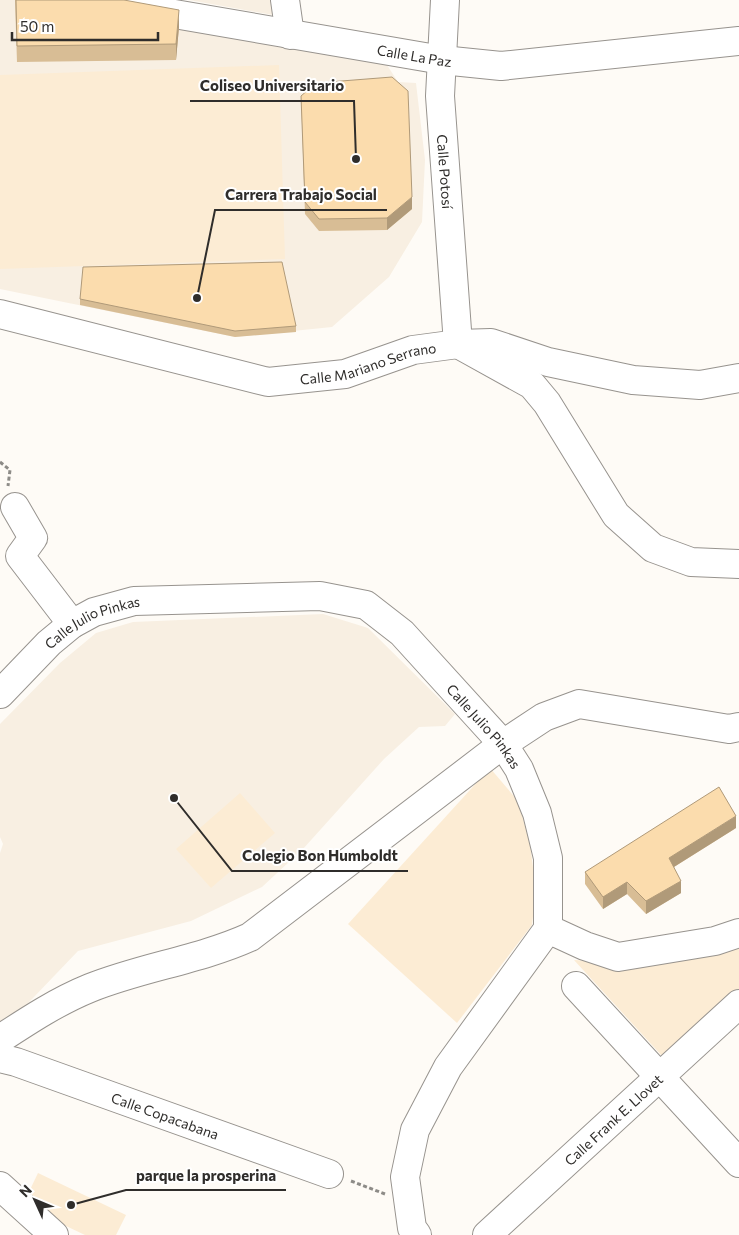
<svg xmlns="http://www.w3.org/2000/svg" width="739" height="1235" font-family="Commissioner,sans-serif">
	<style>
		.built { fill: #f8efe2 }
		.green { fill: #fcecd4 }
		.lines { fill: none; stroke-linecap: round; stroke-linejoin: round }
		.minor-casing { stroke: #97938e; stroke-width: 30 }
		.path { stroke: #8d8b87; stroke-width: 3; stroke-dasharray: 4 2.5; stroke-linecap: butt }
		.minor { stroke: #fff; stroke-width: 28 }
		.wall { fill: #d8bd95 }
		.shaded-wall { fill: #b09a79 }
		.building { fill: #fbdcad; stroke: #b09a79 }
		.labels { text-anchor: middle; dominant-baseline: central; stroke-width: 4; stroke-linejoin: round; paint-order: stroke }
		.street-label { font-size: 14px; fill: #2f2d2b; stroke: #fff }
		.leader { fill: none; stroke: #2f2d2b; stroke-width: 2 }
		.callout-dot { fill: #2f2d2b; stroke: #fff; stroke-width: 2 }
		.callout-label { font-size: 15px; text-anchor: middle; font-weight: bold; fill: #2f2d2b; stroke: #fff; stroke-width: 4; stroke-linejoin: round; paint-order: stroke }
	</style>
	<rect width="100%" height="100%" fill="#fefbf6"/>
	<g class="built">
		<path d="M0 0H34L387 65 398 82 416 83 425 160 422 222 389 277 332 327 235 337 0 289Z"/>
		<path d="M189 0H271L273 15Z"/>
		<path d="M323 614 368 628 455 714 445 726 419 727 384 759 303 849 262 887 191 921 78 951 11 1021H0V853L3 844 0 837V724L60 663 96 633 133 622Z"/>
	</g>
	<g class="green">
		<path d="M279 65 285 259 0 269V75Z"/>
		<path d="M490 768 518 801 530 844 536 891 532 925 457 1023 348 924Z"/>
		<path d="M240 793 275 833 211 888 176 849Z"/>
		<path d="M739 942V989L663 1057 574 960 626 963Z"/>
		<path d="M38 1173 126 1215 116 1235H85L47 1217 27 1196Z"/>
	</g>
	<g class="lines">
		<g class="minor-casing">
			<g id="minor">
				<path id="s1" d="M93 0 442 60 501 66 739 41"/>
				<path d="M285 0 290 35"/>
				<path id="s2" d="M445 0 440 96 458 344 532 385 547 403 616 515 653 548 691 562 739 564"/>
				<path id="s3" d="M0 314 268 382 345 374 413 350 458 344 491 343 548 362 633 380 700 385 739 378"/>
				<path d="M15 507 33 538 20 556 72 624"/>
				<path id="s4" d="M0 694 49 643 72 624 94 612 134 601 320 596 366 605 402 633 503 744 519 769 537 813 548 858V929L448 1067 415 1130 405 1177 412 1228 417 1235"/>
				<path d="M548 929 585 946 618 957 715 941 739 933"/>
				<path d="M576 986 739 1163"/>
				<path d="M0 1039C29 1020 58 1001 90 988 142 967 199 960 250 937L503 744 544 717 579 704 729 729 739 727"/>
				<path id="s5" d="M0 1058 16 1062 329 1174"/>
				<path d="M0 1186 54 1235"/>
				<path id="s6" d="M487 1235 739 1004"/>
			</g>
		</g>
		<g class="path">
			<path d="M0 462 10 470 8 486"/>
			<path d="M351 1181 385 1194"/>
		</g>
		<use href="#minor" class="minor"/>
	</g>
	<g class="wall">
		<path d="M15 0H124L179 27 176 60 17 62Z"/>
		<path d="M301 96 412 209 387 230 319 231 305 214Z"/>
		<path d="M80 299 296 326V332L235 337 80 305Z"/>
		<path d="M736 828 674 867 681 893 646 914 627 894 603 909 585 884V872Z"/>
	</g>
	<g class="shaded-wall">
		<path d="M179 10V27L176 60V44Z"/>
		<path d="M412 197V209L387 230V218Z"/>
		<path d="M736 816V828L669 870V858Z"/>
		<path d="M681 881V893L646 914V901Z"/>
		<path d="M627 882V894L603 909V897Z"/>
	</g>
	<g class="building">
		<path d="M16 0H124L179 10 176 44 17 46Z"/>
		<path d="M392 77 408 91 412 197 387 218 319 219 305 202 301 96 316 83Z"/>
		<path d="M282 262 296 326 235 331 80 299 83 267Z"/>
		<path d="M719 787 736 816 669 858 681 881 646 901 627 882 603 897 585 872Z"/>
	</g>
	<g class="labels">
		<g class="street-label">
			<text stroke="none"><textPath href="#s1" startOffset="326">Calle La Paz</textPath></text>
			<text stroke="none"><textPath href="#s2" startOffset="172">Calle Potosí</textPath></text>
			<text stroke="none"><textPath href="#s3" startOffset="379">Calle Mariano Serrano</textPath></text>
			<text stroke="none"><textPath href="#s4" startOffset="120">Calle Julio Pinkas</textPath></text>
			<text stroke="none"><textPath href="#s4" startOffset="570">Calle Julio Pinkas</textPath></text>
			<text stroke="none"><textPath href="#s5" startOffset="175">Calle Copacabana</textPath></text>
			<text stroke="none"><textPath href="#s6" startOffset="171">Calle Frank E. Llovet</textPath></text>
		</g>
	</g>
	<path class="leader" d="M356 159L354 101H190M197 298L215 210H387M174 798L232 871H408M71 1205L126 1190H286"/>
	<g class="callout-dot">
		<circle cx="356" cy="159" r="5"/>
		<circle cx="197" cy="298" r="5"/>
		<circle cx="174" cy="798" r="5"/>
		<circle cx="71" cy="1205" r="5"/>
	</g>
	<g class="callout-label">
		<text x="272" y="91">Coliseo Universitario</text>
		<text x="301" y="200">Carrera Trabajo Social</text>
		<text x="320" y="861">Colegio Bon Humboldt</text>
		<text x="206" y="1181">parque la prosperina</text>
	</g>
	<g transform="translate(35 1200) rotate(314)" stroke="#ffffff" stroke-width="4" paint-order="stroke">
	<path d="M0-4L9 19L0 12L-9 19Z" fill="#2f2d2b"/>
	<text y="-8" font-size="14" font-weight="bold" text-anchor="middle" fill="#2f2d2b">N</text>
	</g>
	<path d="M12 32v8h146v-8" fill="none" stroke="#2f2d2b" stroke-width="2.5"/>
	<text x="20" y="32" font-size="15" fill="#2f2d2b" stroke="#ffffff" stroke-width="4" paint-order="stroke">50 m</text>
</svg>
